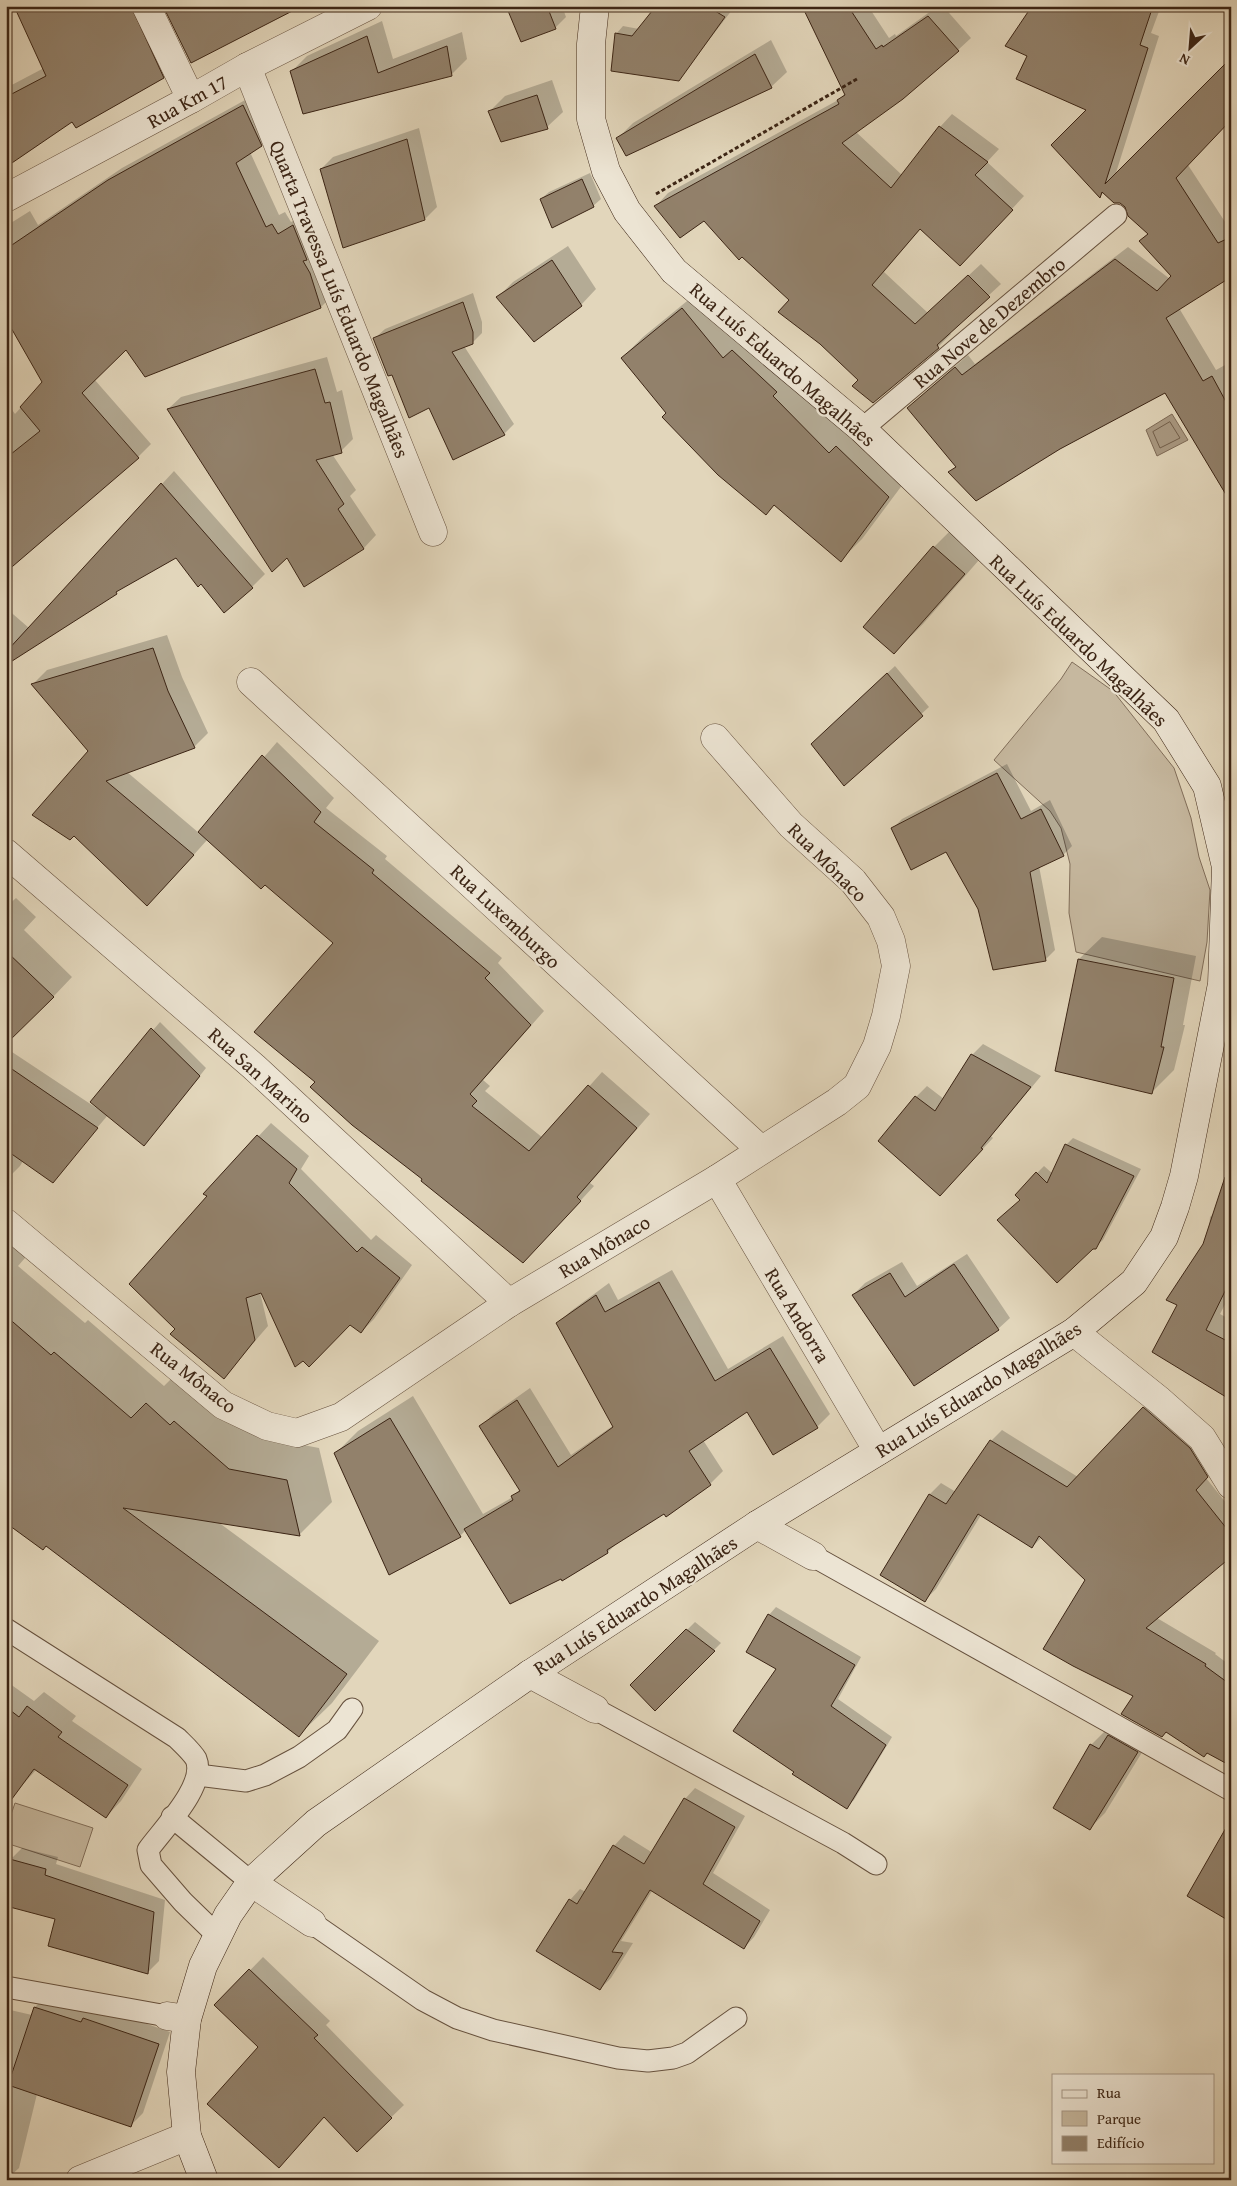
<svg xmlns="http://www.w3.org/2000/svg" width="1237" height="2186" font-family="'Gentium Book Plus',serif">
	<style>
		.green { fill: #c6b89f; stroke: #816e5a }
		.water { fill: #aa9a83; stroke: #7e6b57 }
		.shadow { fill: #0003 }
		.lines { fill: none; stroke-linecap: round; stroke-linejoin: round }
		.shore { stroke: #73604c; stroke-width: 1 }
		.building { fill: #92816b; stroke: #3c2515 }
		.service-casing { stroke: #66513e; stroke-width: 23 }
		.minor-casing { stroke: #66513e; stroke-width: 29 }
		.secondary-casing { stroke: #3c2515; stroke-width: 29 }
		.path { stroke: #3c2515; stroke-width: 3; stroke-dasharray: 4 2.5; stroke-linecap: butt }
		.service { stroke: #ece4d3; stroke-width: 21 }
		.minor { stroke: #ece4d3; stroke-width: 28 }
		.secondary { stroke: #ece4d3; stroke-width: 28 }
		.labels { text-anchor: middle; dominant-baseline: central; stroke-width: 4.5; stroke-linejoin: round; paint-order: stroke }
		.street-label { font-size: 20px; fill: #3c2515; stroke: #ece4d3 }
	</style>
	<rect width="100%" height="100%" fill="#e2d6bb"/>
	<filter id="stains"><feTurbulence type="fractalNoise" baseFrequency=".004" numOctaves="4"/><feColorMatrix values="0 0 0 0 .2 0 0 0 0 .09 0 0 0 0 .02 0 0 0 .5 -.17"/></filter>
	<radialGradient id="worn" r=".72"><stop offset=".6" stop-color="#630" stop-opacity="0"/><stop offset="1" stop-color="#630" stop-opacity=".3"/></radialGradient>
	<g class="green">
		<path d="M1072 662 1113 691 1174 768 1191 818 1199 857 1210 890 1207 942 1200 981 1076 952 1069 913 1070 864 1061 828 1050 811 994 760 1061 679Z"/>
		<path d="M15 1803 93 1828 80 1867 6 1843V1829Z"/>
	</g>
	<path class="water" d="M1172 414 1188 440 1157 456 1146 430Z"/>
	<g class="shadow">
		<path d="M20 6H161L185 56 163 77 73 120 6 146V88L44 68Z"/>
		<path d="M507 6H562L566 17 555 28Z"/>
		<path d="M657 6H726L732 10 679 79 616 34 623 26 639 29Z"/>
		<path d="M804 6H868L889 38 895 34 896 36 938 6H943L971 38 958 50 855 131 902 175 940 127 952 114 999 149 987 162 1024 196 972 252 921 228 884 272 928 313 981 264 1001 284 949 332 951 334 938 347 873 402 860 379 820 344 791 300 704 219 656 206 668 193 840 99 845 93Z"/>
		<path d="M1033 6H1161L1151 33 1159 36 1115 176 1188 165 1231 231V275L1179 308 1216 370 1225 365 1231 376V500L1165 392 950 472 956 466 908 408 968 355 975 364 1128 247 1170 279 1173 276 1141 241 1148 233 1126 206 1104 192 1100 197 1088 109 1028 56Z"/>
		<path d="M382 21 393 59 462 32 467 59 451 75 291 72 307 56Z"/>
		<path d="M771 40 787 72 771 87 618 138 633 123Z"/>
		<path d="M552 80 563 112 547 127 490 111 505 96Z"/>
		<path d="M256 94 274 133 261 145 250 152 279 215 285 212 291 222 306 213 334 294 321 307 146 375 126 348 94 379 151 444 138 457 6 548V401L15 414 44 382 8 319 6 320V226L30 211 38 225 122 168Z"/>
		<path d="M419 128 437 207 425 219 344 246 321 169 333 157Z"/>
		<path d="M590 173 601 199 593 206 541 199 549 192Z"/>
		<path d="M568 246 596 289 581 305 498 297 513 282Z"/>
		<path d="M703 288 909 476 862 539 841 560 775 504 766 513 668 413 622 358 643 337Z"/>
		<path d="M473 293 482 322V333L472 343 464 346 514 424 504 434 454 459 429 406 393 373 375 338 385 329Z"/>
		<path d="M327 357 337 392 342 390 353 439 341 451 332 454 356 490 350 496 376 535 364 548 304 585 288 556 168 409 181 397Z"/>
		<path d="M174 471 265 574 252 587 201 583 176 556 121 588 6 663V608L29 628Z"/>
		<path d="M963 518 993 544 923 624 894 653 934 547Z"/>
		<path d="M167 635 182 677 208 733 194 747 127 772 199 833 277 742 334 798 326 808 387 856 385 859 502 958 498 963 544 1011 483 1080 490 1086 485 1091 543 1138 602 1072 650 1114 590 1183 594 1186 537 1248 424 1179 316 1082 335 943 265 884 208 839 162 890 89 751 33 684 47 670Z"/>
		<path d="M895 666 929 707 844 784 820 736Z"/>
		<path d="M1007 764 1031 811 1050 800 1072 846 1063 855 1039 866 1055 950 1045 960 979 908 946 850 892 829 902 819Z"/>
		<path d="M16 898 36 917 24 930 72 977 53 997 6 1036V907Z"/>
		<path d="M1102 937 1196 956 1183 1025H1185L1174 1070 1152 1092 1079 959Z"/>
		<path d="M160 1022 206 1068 151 1137 144 1144 108 1115 52 1181 23 1161 20 1166 9 1177 6 1176V1048L101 1111 102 1110 92 1102Z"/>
		<path d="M983 1044 1041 1076 991 1136 993 1138 951 1183 916 1097 927 1086 944 1099 972 1055Z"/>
		<path d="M271 1123 309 1156 301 1169 371 1240 376 1235 412 1265 374 1319 361 1332 350 1323 259 1288 268 1326 224 1377 177 1329 208 1196 205 1193Z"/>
		<path d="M1073 1138 1141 1169 1103 1240 1095 1247 1021 1199 1037 1173 1044 1166 1053 1174 1066 1145Z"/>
		<path d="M1231 1165V1175L1228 1174Z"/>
		<path d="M1231 1201V1293L1220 1314 1231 1320V1390L1179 1305 1204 1245 1209 1228 1210 1217 1226 1202Z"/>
		<path d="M6 1214 39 1242 18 1266 85 1323 88 1320 164 1386 179 1371 262 1437 319 1448 332 1502 299 1535 218 1522 379 1641 332 1703 299 1735 46 1545 6 1521Z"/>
		<path d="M967 1254 1010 1318 998 1329 853 1295 865 1283 902 1262 917 1286Z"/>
		<path d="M672 1270 728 1369 783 1336 830 1414 817 1427 748 1410 703 1440 723 1471 710 1484 618 1542 608 1552 466 1530 460 1536 335 1454 358 1431 413 1396 483 1514 513 1497 520 1489 481 1427 493 1414 530 1388 571 1455 614 1425 558 1323 571 1311 609 1283 618 1300Z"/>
		<path d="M1154 1397 1218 1465 1206 1478 1231 1509V1555L1157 1618 1216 1653 1215 1654 1231 1666V1764L1134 1695 1086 1580 1042 1537 1032 1547 981 1515 936 1589 925 1600 882 1574 930 1494 941 1483 956 1492 991 1441 1002 1430 1078 1477Z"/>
		<path d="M776 1607 861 1657 838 1699 892 1737 854 1800 846 1807 778 1669 769 1615Z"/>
		<path d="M695 1622 721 1643 655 1710 632 1685Z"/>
		<path d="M6 1681 34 1701 44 1692 76 1716 72 1721 142 1769 121 1801 106 1817 36 1770 17 1791 6 1783Z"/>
		<path d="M1106 1730 1152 1736 1105 1813 1089 1829 1091 1745Z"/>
		<path d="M695 1788 745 1816 713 1873 770 1910 754 1937 744 1948 652 1891 621 1941 633 1943 611 1978 600 1989 570 1900 580 1889 586 1892 614 1846 624 1835 653 1853 685 1799Z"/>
		<path d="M22 1848 58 1857 56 1864 165 1900 159 1961 147 1973 56 1918 6 1905V1855L13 1857Z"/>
		<path d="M263 1957 330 2021 326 2025 404 2105 357 2150 325 2116 292 2153 260 2047 216 2005Z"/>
		<path d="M47 1995 96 2006 170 2032 143 2113 131 2125 37 2094 19 2168 6 2180V2009L32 2015 35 2007Z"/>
	</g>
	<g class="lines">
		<path class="shore" d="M1170 422 1180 438 1160 448 1153 432Z"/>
	</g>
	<g class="building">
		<path d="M14 6H131L164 78 76 128 72 122 6 167V97L46 76Z"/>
		<path d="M163 6H302L191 63Z"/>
		<path d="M506 6H547L556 29 521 42Z"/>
		<path d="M656 6H707L725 17 679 81 611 71 615 33 632 36Z"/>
		<path d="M802 6H848L876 49 882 45 883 47 928 16 959 51 903 99 842 143 891 188 939 126 988 162 975 175 1013 210 960 266 920 229 872 285 915 324 968 275 990 297 937 345 939 348 873 403 852 386 858 380 820 344 778 312 789 300 742 257 739 260 704 221 680 238 654 206 839 104 837 100 845 95Z"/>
		<path d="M1032 6H1153L1140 45 1148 48 1105 184 1231 58V120L1176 178 1218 243 1231 237V277L1166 318 1203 381 1212 376 1231 411V503L1165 393 1060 449 976 501 948 472 956 467 907 408 955 367 962 375 1115 259 1157 291 1171 276 1139 241 1148 234 1128 216 1125 207 1120 203H1114L1102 192 1100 198 1051 145 1086 110 1016 79 1027 56 1005 46Z"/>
		<path d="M367 36 378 73 447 46 452 76 303 114 290 71Z"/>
		<path d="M755 54 772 88 626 156 616 138Z"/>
		<path d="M537 95 548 129 501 142 488 111Z"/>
		<path d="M243 105 262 146 236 163 266 227 272 224 278 234 293 225 307 260 303 261 310 273 321 308 145 377 126 350 82 393 139 458 6 572V458L40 431 20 407 42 382 6 319V249L108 180Z"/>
		<path d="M407 139 425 220 343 248 320 169Z"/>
		<path d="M582 179 594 207 552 228 540 199Z"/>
		<path d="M552 260 582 306 534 342 496 297Z"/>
		<path d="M463 302 473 332V344L452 352 505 435 453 460 429 408 409 418 392 375 388 376 373 338Z"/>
		<path d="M682 308 723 358 732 350 777 392 773 396 829 453 836 446 889 497 841 562 774 505 766 515 718 475 662 417 666 413 621 358Z"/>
		<path d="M315 369 325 403 330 402 342 453 316 460 344 504 338 509 364 549 304 587 287 558 272 572 167 409Z"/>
		<path d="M161 483 253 588 224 613 201 584 198 587 176 558 116 592 117 594 9 663 6 659V652Z"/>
		<path d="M933 546 965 574 894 654 863 627Z"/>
		<path d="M153 648 168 691 195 748 106 781 194 855 147 906 74 836 70 840 32 815 88 751 31 684Z"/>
		<path d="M887 673 923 716 844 786 811 744Z"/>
		<path d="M262 755 321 812 314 822 374 870 372 873 490 973 485 978 531 1025 470 1094 477 1101 472 1106 529 1151 588 1085 637 1128 577 1197 581 1201 523 1263 421 1181 422 1179 352 1125 310 1087 315 1082 254 1032 333 943 265 885 261 889 198 832Z"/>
		<path d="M997 773 1021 819 1041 809 1064 856 1030 872 1046 961 993 970 978 909 946 852 911 870 891 828Z"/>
		<path d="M6 951 54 997 6 1044Z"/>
		<path d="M1078 959 1174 978 1161 1047H1164L1152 1094 1055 1071Z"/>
		<path d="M151 1028 200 1076 144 1146 90 1102Z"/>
		<path d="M971 1054 1031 1087 981 1148 983 1149 940 1196 878 1141 915 1096 935 1111Z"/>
		<path d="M6 1065 98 1128 53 1183 6 1150Z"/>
		<path d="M257 1135 297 1169 289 1183 357 1252 362 1247 400 1278 361 1333 350 1325 309 1367 303 1361 295 1367 261 1293 246 1298 255 1340 224 1379 170 1334 175 1329 129 1284 207 1196 203 1194Z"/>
		<path d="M1065 1144 1134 1176 1096 1249H1093L1057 1283 997 1220 1020 1200 1015 1195 1036 1172 1047 1183Z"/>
		<path d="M1225 1177H1231V1279L1206 1330 1231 1343V1400L1152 1352 1177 1305 1166 1300 1203 1244Z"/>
		<path d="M954 1264 999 1330 914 1386 852 1295 890 1273 905 1297Z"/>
		<path d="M659 1282 715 1381 770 1348 818 1428 773 1455 747 1412 689 1451 711 1485 666 1517 664 1514 607 1550 608 1553 562 1581 561 1579 510 1604 464 1529 513 1500 511 1496 520 1491 479 1426 517 1400 558 1467 613 1427 556 1323 596 1295 605 1312Z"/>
		<path d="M6 1316 51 1355 54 1352 131 1418 146 1403 170 1425 174 1421 229 1469 287 1480 300 1536 123 1508 347 1674 299 1737 46 1546 43 1550 6 1523Z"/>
		<path d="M1143 1407 1190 1448 1208 1477 1196 1490 1231 1534V1557L1146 1628 1206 1664 1205 1666 1231 1685V1766L1207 1753 1204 1757 1166 1732 1162 1737 1121 1714 1133 1696 1073 1666 1043 1649 1085 1580 1039 1536 1032 1548 978 1514 925 1602 880 1575 929 1494 946 1504 990 1440 1067 1487Z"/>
		<path d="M390 1418 461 1537 389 1575 334 1453Z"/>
		<path d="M768 1614 855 1665 831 1706 886 1745 847 1809 792 1774 794 1772 733 1731 776 1669 746 1652Z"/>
		<path d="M686 1629 715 1651 655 1711 630 1685Z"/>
		<path d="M27 1706 62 1732 58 1737 128 1785 106 1818 34 1769 6 1807V1707L19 1717Z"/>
		<path d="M1108 1735 1138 1752 1090 1830 1053 1808 1090 1744 1099 1749Z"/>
		<path d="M684 1798 735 1827 703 1884 760 1921 744 1949 650 1890 612 1952 623 1953 600 1990 536 1951 569 1899 577 1904 613 1845 644 1864Z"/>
		<path d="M1231 1819V1922L1187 1896Z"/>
		<path d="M6 1858 46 1869 45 1875 154 1912 148 1974 48 1946 55 1919 6 1906Z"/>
		<path d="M249 1969 318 2035 314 2038 392 2118 357 2152 324 2117 279 2168 207 2104 258 2047 214 2005Z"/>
		<path d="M34 2007 81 2022 83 2018 159 2044 131 2127 8 2085Z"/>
	</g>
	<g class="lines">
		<g class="service-casing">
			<g id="service">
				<path d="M862 429 1116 215"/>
				<path d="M813 1556 1231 1790"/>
				<path d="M6 1629 177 1738C183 1744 192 1752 196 1759 207 1785 163 1829 148 1850L151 1865 183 1902 218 1936"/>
				<path d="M595 1709 843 1843 876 1864"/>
				<path d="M198 1775 246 1781 265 1775 299 1757 337 1730 352 1709"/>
				<path d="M172 1817 251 1882"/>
				<path d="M312 1923 423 2000 457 2018 493 2030 618 2058 648 2061 673 2058 687 2053 736 2018"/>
				<path d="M6 1987 167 2016"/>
			</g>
		</g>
		<g class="minor-casing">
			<g id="minor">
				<path d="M146 6 191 99"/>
				<path d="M247 67 433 532"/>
				<path d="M6 198 191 99 247 67 368 6"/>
				<path d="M251 682 761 1150"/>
				<path d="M6 853 254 1067 509 1303"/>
				<path d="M717 1179 878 1451"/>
				<path d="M6 1223 223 1405 267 1426 297 1433 341 1417 509 1303 717 1179 837 1102 857 1086 877 1046 886 1016 896 966 891 941 881 917 853 881 791 825 715 738"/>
				<path d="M1074 1332 1159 1400 1202 1438 1231 1485"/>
				<path d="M757 1525 813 1556"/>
				<path d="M530 1674 595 1709"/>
				<path d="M251 1882 312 1923"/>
				<path d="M167 2016 187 2019"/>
				<path d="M80 2180 187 2136"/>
			</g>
		</g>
		<g class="secondary-casing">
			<path id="secondary" d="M204 2180 187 2136 181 2072 187 2019 203 1966 228 1915 251 1882 316 1823 530 1674 757 1525 1074 1332 1134 1282 1164 1237 1175 1207 1184 1176 1222 984 1226 867 1207 786 1166 720 862 429 674 271 627 211 606 171 591 119V44L595 6"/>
		</g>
		<path class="path" d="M656 194 857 79"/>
		<use href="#service" class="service"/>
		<use href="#minor" class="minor"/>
		<use href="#secondary" class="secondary"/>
	</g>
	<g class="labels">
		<g class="street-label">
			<text transform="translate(187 101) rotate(-29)">Rua Km 17</text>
			<text transform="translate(340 299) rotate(68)">Quarta Travessa Luís Eduardo Magalhães</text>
			<text transform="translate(989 322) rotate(-40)">Rua Nove de Dezembro</text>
			<text transform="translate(783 364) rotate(41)">Rua Luís Eduardo Magalhães</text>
			<text transform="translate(1079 640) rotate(44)">Rua Luís Eduardo Magalhães</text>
			<text transform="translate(828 862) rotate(45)">Rua Mônaco</text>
			<text transform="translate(506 916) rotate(43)">Rua Luxemburgo</text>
			<text transform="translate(261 1075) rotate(42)">Rua San Marino</text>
			<text transform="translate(604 1246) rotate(-31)">Rua Mônaco</text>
			<text transform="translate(798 1315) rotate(59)">Rua Andorra</text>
			<text transform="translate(194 1377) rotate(38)">Rua Mônaco</text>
			<text transform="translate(978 1389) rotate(-32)">Rua Luís Eduardo Magalhães</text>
			<text transform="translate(635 1605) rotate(-33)">Rua Luís Eduardo Magalhães</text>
		</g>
	</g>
	<rect width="1237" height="2186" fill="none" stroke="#e2d6bb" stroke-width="25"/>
	<rect x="8" y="8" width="1222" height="2171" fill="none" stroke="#3c2515" stroke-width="2.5"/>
	<rect x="12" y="12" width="1212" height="2161" fill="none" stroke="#3c2515"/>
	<rect x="1052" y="2074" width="162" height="90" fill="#ece4d3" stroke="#a69887"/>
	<rect x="1062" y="2090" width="25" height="8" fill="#ece4d3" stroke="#a69887"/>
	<text x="1097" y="2098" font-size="15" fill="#3c2515">Rua</text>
	<rect x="1062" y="2111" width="25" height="15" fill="#c6b89f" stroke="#a69887"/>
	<text x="1097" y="2124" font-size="15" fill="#3c2515">Parque</text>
	<rect x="1062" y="2136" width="25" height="15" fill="#92816b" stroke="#a69887"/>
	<text x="1097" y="2148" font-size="15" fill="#3c2515">Edifício</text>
	<g transform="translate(1190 48) rotate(206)" stroke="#ece4d3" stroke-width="4" paint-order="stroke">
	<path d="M0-4L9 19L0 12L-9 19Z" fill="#3c2515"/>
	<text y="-8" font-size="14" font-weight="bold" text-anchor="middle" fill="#3c2515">N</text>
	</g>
	<rect width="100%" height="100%" filter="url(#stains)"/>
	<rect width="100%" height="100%" fill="url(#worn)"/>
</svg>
